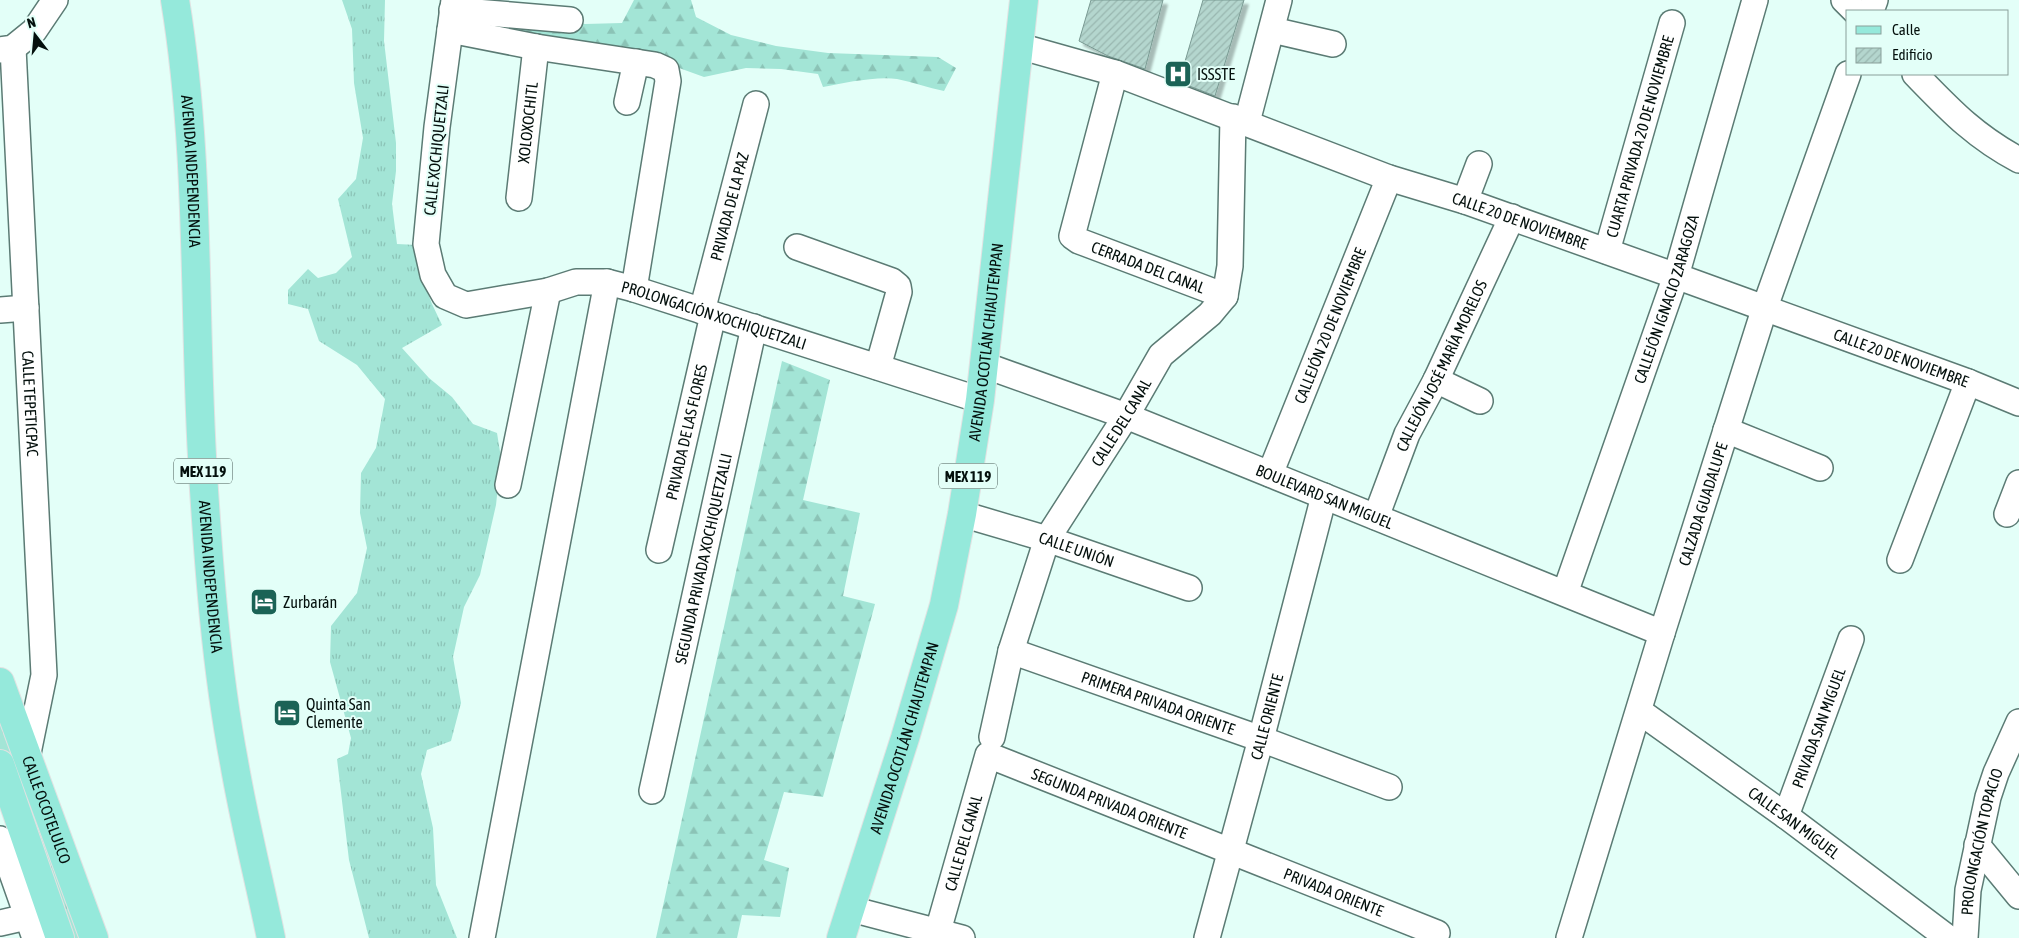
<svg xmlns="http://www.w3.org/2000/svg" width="2019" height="938" font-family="'Asap Condensed',sans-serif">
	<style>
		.grass { fill: url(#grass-tufts) }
		.forest { fill: url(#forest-firs) }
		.building { fill: url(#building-hatch); stroke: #799992; filter: url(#shadow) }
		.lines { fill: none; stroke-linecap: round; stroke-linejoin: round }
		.minor-casing { stroke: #5b7b74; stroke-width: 28 }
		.major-casing { stroke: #e1e2e2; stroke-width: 30 }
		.minor { stroke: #fff; stroke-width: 25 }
		.major { stroke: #95e9db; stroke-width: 28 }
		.labels { text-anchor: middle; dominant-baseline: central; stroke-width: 4; stroke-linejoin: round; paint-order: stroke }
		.shield { fill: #e3fff8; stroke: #475854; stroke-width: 1 }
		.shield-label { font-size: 15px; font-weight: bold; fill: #04100d }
		.poi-label { font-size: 16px; fill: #04100d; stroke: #e3fff8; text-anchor: start }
		.street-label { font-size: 16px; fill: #04100d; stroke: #e3fff8 }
	</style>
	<defs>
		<pattern id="grass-tufts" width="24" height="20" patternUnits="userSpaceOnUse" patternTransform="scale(1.25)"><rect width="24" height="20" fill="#a3e5d6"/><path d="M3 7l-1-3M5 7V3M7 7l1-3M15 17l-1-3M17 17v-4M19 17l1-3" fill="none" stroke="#8bc3b6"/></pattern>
		<pattern id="forest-firs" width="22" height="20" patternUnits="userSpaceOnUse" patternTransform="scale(1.25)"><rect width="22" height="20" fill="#a3e5d6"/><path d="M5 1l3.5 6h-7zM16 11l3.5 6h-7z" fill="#8bc3b6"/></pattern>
		<pattern id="building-hatch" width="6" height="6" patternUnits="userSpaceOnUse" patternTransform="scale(1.25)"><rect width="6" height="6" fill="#b4d6ce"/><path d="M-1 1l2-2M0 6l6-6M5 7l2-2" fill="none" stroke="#99b7b0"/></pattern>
		<filter id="shadow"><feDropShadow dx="4.5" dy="4.5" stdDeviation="1" flood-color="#0004"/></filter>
	</defs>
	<rect width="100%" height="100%" fill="#e3fff8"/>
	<g class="grass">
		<path d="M342 0H385L384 41 396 143V171L392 204 397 244 417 245 419 270 432 304 442 325 402 348 429 378 452 397 473 424 497 433 501 458 496 505 480 575 464 607 453 657 461 703 451 741 427 750 421 774 433 828 436 885 457 938H369L349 860 337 759 348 754 351 738 330 662 331 626 357 593 367 548 360 513 361 473 376 448 385 399 357 365 319 341 308 309 288 304V290L308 269 318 278 336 273 352 257 338 199 356 179 363 138 354 83 352 29Z"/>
		<path d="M0 715 83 938H65L0 754Z"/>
	</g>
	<g class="forest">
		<path d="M634 0H691L696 17 731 35 776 46 828 53 938 57 956 68 944 91C928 88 913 82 897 79 876 76 844 83 823 87L818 74 781 69 746 68 704 77 657 60 485 29 518 9 585 24 622 23Z"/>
		<path d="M782 361 830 380 803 500 860 513 843 596 875 604 823 797 784 792 764 860 789 868 780 917 742 915 737 938H656Z"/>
	</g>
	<g class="building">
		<path d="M1091 0H1163L1145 69 1108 56 1079 41Z"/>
		<path d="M1203 0H1244L1215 96 1179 82Z"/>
	</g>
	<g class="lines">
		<g class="minor-casing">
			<g id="minor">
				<path id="s1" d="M454 0 437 127 426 244 433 275 445 296 466 305 548 291 576 282H607L634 289 980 400"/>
				<path d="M1844 0 1855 11"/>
				<path d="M452 10 570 20"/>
				<path d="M1871 11 1875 0"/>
				<path d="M450 30 536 47 655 65 666 70 668 81 634 289"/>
				<path d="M1272 30 1333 44"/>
				<path id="s2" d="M1019 46 1115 73 1389 178 1465 201 1676 276 1968 382 2019 403"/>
				<path id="s3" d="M13 48 44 675 27 758"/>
				<path d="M0 50 13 48 34 31 55 0"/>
				<path id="s4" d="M1115 73 1072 236 1079 241 1225 296"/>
				<path d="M1915 74C1950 110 1974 136 2019 160"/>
				<path d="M627 102 636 62"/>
				<path d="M1247 122 1279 0"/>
				<path id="s5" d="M519 198 536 47"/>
				<path d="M1465 201 1479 164"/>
				<path d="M797 247 892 281 898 286 899 292 878 367"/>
				<path id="s6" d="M1607 251 1672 23"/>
				<path d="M0 310 26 308"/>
				<path id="s7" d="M702 311 756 104"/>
				<path id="s8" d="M984 365 1126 416 1662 633"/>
				<path d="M1436 380 1480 401"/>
				<path d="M1726 430 1820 468"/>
				<path id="s9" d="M1270 474 1389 178"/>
				<path d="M508 485 548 291"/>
				<path id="s10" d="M962 514 1047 539 1189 588"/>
				<path d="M2007 514 2019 483"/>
				<path id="s11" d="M1376 517 1407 434 1436 380 1512 217"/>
				<path id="s12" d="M659 550 713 315"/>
				<path d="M1900 560 1968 382"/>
				<path id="s13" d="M1565 593 1676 276 1755 0"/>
				<path id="s14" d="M1011 651 1261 739 1389 787"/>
				<path id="s15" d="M1639 711 1786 816 1948 938"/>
				<path id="s16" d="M992 737 1011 651 1047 539 1126 416 1161 355 1210 314 1225 296 1230 266 1233 117"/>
				<path id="s17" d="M652 791 754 327"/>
				<path id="s18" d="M1786 816 1851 639"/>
				<path d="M0 839 35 938"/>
				<path d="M1977 845 2019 896"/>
				<path d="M851 909 962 938"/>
				<path d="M0 923 44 913"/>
				<path d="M482 938 607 282"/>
				<path id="s19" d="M936 938 988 755 1437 933"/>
				<path id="s20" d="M1207 938 1261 739 1324 496"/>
				<path id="s21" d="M1569 938 1662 633 1765 307 1848 74"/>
				<path id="s22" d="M1965 938 1968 890 1988 797 1996 773 2019 722"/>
			</g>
		</g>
		<g class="major-casing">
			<g id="major">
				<path id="s23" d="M175 0C201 158 193 315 203 474 209 570 216 667 234 762 244 821 259 879 271 938"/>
				<path id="s24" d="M0 682 94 938"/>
				<path d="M0 764 60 938"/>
				<path id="s25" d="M841 938 905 738 944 605 962 514 980 400 1024 0"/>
			</g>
		</g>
		<use href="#minor" class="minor"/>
		<use href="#major" class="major"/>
	</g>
	<defs>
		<g id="hospital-square" transform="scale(1.4375)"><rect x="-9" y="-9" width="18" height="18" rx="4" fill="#1b6356" stroke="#e3fff8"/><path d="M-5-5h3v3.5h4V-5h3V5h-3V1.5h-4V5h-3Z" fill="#fff"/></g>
		<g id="hotel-square" transform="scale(1.4375)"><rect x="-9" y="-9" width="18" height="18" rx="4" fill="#1b6356" stroke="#e3fff8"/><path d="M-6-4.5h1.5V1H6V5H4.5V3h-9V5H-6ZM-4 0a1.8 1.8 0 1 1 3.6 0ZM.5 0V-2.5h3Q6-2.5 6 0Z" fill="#fff"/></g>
	</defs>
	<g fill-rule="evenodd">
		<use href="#hospital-square" x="1178" y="74"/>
		<use href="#hotel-square" x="264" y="602"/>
		<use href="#hotel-square" x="287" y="713"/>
	</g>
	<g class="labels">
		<g class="shield">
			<rect x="174" y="458.5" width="58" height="25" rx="4"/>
			<rect x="939" y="463.5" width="58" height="25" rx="4"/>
		</g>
		<g class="shield-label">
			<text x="203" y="471">MEX 119</text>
			<text x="968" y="476">MEX 119</text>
		</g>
		<g class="poi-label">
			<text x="1197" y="74">ISSSTE</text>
			<text x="283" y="602">Zurbarán</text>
			<text x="306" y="704">Quinta San<tspan x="306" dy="18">Clemente</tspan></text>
		</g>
		<g class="street-label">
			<text stroke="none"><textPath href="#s5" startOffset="76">XOLOXOCHITL</textPath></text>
			<text stroke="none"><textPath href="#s6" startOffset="119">CUARTA PRIVADA 20 DE NOVIEMBRE</textPath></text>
			<text transform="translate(436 150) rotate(-84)">CALLE XOCHIQUETZALI</text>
			<text stroke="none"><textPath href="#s23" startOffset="172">AVENIDA INDEPENDENCIA</textPath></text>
			<text stroke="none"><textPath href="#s7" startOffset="108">PRIVADA DE LA PAZ</textPath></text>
			<text stroke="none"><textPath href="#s2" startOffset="531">CALLE 20 DE NOVIEMBRE</textPath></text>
			<text stroke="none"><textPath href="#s4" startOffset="251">CERRADA DEL CANAL</textPath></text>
			<text stroke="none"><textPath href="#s13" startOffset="311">CALLEJÓN IGNACIO ZARAGOZA</textPath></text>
			<text stroke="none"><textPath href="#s1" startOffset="580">PROLONGACIÓN XOCHIQUETZALI</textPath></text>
			<text stroke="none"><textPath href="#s9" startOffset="160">CALLEJÓN 20 DE NOVIEMBRE</textPath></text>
			<text stroke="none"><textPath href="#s25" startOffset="615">AVENIDA OCOTLÁN CHIAUTEMPAN</textPath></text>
			<text stroke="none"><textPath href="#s2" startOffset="936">CALLE 20 DE NOVIEMBRE</textPath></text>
			<text stroke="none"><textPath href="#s11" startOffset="165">CALLEJÓN JOSÉ MARÍA MORELOS</textPath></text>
			<text stroke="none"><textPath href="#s3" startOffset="356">CALLE TEPETICPAC</textPath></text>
			<text stroke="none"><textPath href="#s16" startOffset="344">CALLE DEL CANAL</textPath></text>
			<text stroke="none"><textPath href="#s12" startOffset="121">PRIVADA DE LAS FLORES</textPath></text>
			<text stroke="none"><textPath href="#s8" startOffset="365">BOULEVARD SAN MIGUEL</textPath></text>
			<text stroke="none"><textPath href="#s21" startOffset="454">CALZADA GUADALUPE</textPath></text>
			<text stroke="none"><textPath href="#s10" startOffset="120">CALLE UNIÓN</textPath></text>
			<text stroke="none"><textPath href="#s17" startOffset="238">SEGUNDA PRIVADA XOCHIQUETZALLI</textPath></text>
			<text stroke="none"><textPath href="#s23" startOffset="578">AVENIDA INDEPENDENCIA</textPath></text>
			<text stroke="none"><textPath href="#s14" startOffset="156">PRIMERA PRIVADA ORIENTE</textPath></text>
			<text stroke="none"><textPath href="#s20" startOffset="229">CALLE ORIENTE</textPath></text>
			<text stroke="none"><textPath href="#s18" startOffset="94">PRIVADA SAN MIGUEL</textPath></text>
			<text stroke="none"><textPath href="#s25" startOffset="210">AVENIDA OCOTLÁN CHIAUTEMPAN</textPath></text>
			<text stroke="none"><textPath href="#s19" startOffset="321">SEGUNDA PRIVADA ORIENTE</textPath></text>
			<text stroke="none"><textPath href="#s24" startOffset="136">CALLE OCOTELULCO</textPath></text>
			<text stroke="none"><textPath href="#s15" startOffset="191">CALLE SAN MIGUEL</textPath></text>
			<text stroke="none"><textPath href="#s19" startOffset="99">CALLE DEL CANAL</textPath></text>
			<text stroke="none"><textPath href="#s22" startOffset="98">PROLONGACIÓN TOPACIO</textPath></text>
			<text stroke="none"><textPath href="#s19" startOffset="562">PRIVADA ORIENTE</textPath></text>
		</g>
	</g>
	<rect x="1846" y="10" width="162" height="65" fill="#e3fff8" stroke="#8a9f9a"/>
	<rect x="1856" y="26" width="25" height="8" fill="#95e9db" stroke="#8a9f9a"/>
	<text x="1892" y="35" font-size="15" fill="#04100d">Calle</text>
	<rect x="1856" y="48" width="25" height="15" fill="url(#building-hatch)" stroke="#8a9f9a"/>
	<text x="1892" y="60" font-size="15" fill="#04100d">Edificio</text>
	<g transform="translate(35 35) rotate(344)" stroke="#e3fff8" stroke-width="4" paint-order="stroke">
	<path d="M0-4L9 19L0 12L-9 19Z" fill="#04100d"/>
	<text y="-8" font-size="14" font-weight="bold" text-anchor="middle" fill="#04100d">N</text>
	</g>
</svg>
